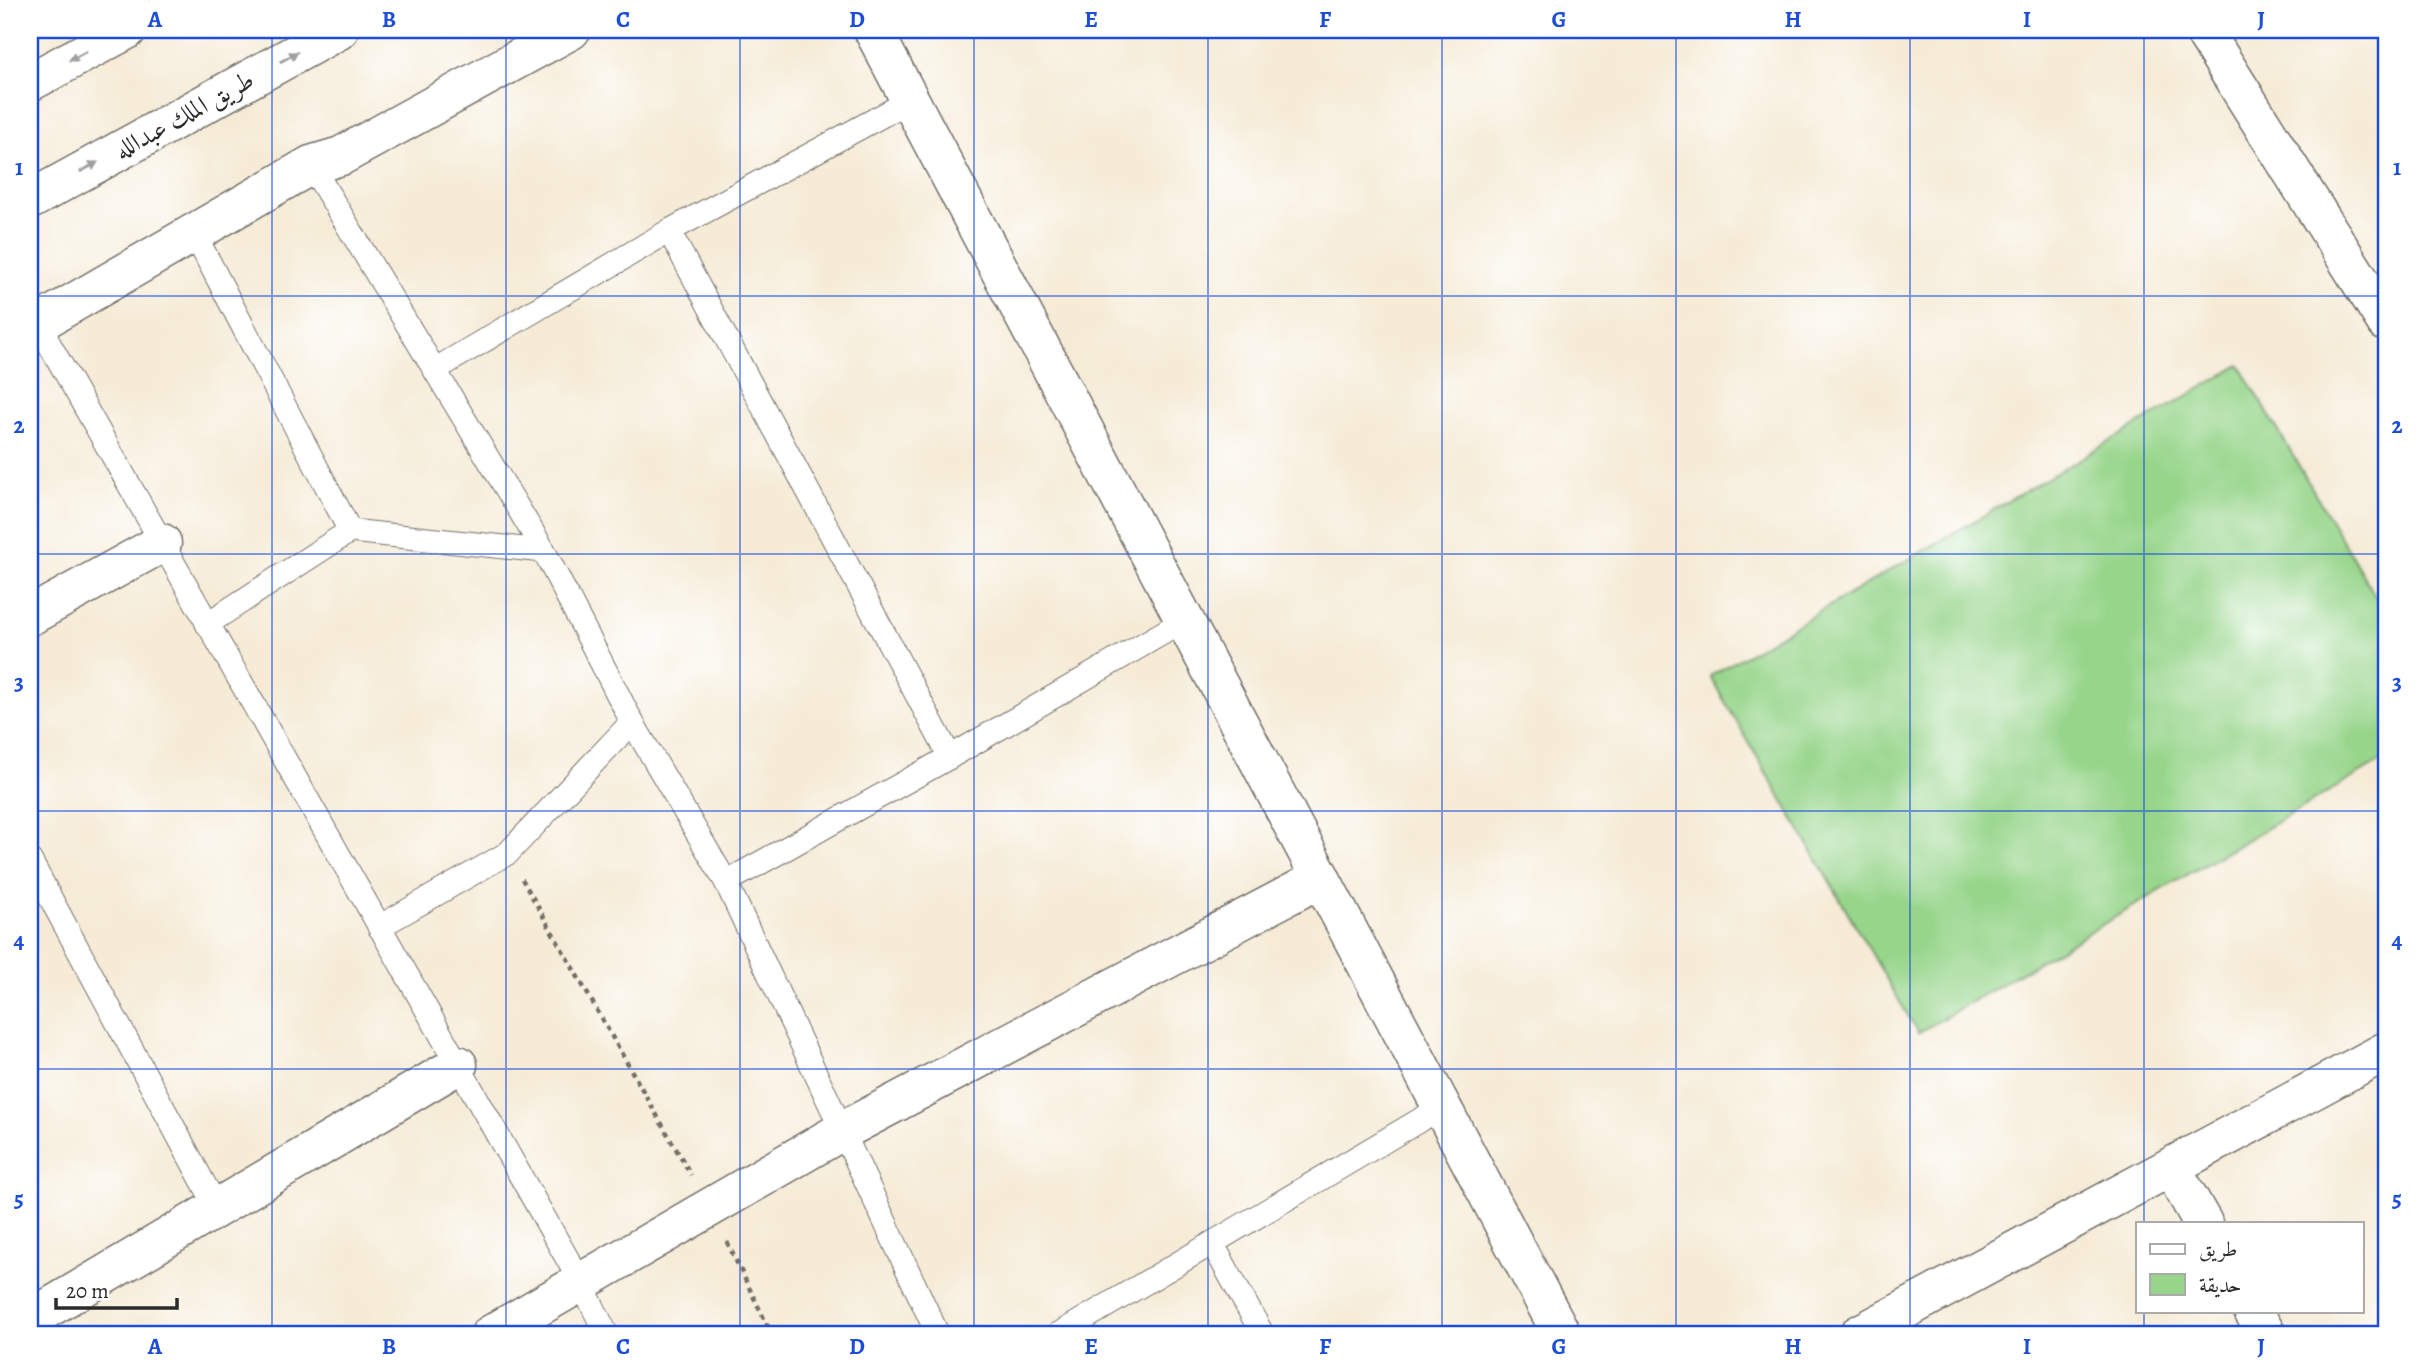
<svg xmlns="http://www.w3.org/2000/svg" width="2416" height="1365" font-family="Alegreya,Amiri,serif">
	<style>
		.green { fill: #97d58b; stroke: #61805b; stroke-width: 2 }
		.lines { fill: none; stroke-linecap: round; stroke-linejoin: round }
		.lane-casing { stroke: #726e67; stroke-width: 25 }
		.street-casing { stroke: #726e67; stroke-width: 41 }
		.primary-casing { stroke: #726e67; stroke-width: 41 }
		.path { stroke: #726e67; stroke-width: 4.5; stroke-dasharray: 5 5; stroke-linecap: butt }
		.lane { stroke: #fff; stroke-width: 23 }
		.street { stroke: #fff; stroke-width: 38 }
		.primary { stroke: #fff; stroke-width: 38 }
		.oneway { fill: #a0a0a0 }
		.grid { fill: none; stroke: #1d4ed8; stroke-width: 2; stroke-opacity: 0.55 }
		.labels { text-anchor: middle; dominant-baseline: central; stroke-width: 7; stroke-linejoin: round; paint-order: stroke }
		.street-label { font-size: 26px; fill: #2b2b2b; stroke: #fff }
		.neatline { fill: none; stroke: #1d4ed8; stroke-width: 2.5 }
		.grid-label { font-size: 23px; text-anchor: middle; font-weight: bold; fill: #1d4ed8 }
	</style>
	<rect width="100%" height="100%" fill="#fff"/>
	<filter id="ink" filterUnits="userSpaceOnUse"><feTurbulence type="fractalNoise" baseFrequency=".0143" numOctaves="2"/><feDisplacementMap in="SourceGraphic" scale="14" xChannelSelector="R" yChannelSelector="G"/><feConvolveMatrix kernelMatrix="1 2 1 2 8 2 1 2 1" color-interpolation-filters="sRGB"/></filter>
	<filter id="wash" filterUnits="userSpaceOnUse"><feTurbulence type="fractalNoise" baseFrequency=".00686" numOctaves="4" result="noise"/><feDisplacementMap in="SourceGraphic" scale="28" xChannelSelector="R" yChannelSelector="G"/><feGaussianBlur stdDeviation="1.57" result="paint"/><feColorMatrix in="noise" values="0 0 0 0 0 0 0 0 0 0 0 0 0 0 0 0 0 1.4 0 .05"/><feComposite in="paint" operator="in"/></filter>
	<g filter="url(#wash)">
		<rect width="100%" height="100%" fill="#f5ebd6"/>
		<path class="green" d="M2240 365 2386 615V758L1918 1033 1710 676Z"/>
	</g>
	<g filter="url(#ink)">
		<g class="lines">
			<g class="lane-casing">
				<g id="lane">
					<path d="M311 165 544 551 632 722 726 882 938 1335"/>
					<path d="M669 231 950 757"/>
					<path d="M194 233 350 531"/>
					<path d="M38 324 458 1065 581 1283 607 1335"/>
					<path d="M436 369 669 231 911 100"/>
					<path d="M207 624 350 531 544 551"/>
					<path d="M30 860 217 1208"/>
					<path d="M726 882 950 757 1185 620"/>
					<path d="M379 927 508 853 632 722"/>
					<path d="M1212 1243 1263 1335"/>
					<path d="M1057 1335 1442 1107"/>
				</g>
			</g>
			<g class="street-casing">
				<g id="street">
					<path d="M873 30 1562 1335"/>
					<path d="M2203 30 2386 322"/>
					<path d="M30 328 311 165 341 156 571 30"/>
					<path d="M30 616 162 543"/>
					<path d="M2171 1167 2203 1223"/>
					<path d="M2253 1311 2267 1335"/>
					<path d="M30 1319 458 1065"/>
					<path d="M490 1335 842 1131 1321 878"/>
					<path d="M1858 1335 2386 1051"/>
				</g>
			</g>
			<g class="primary-casing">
				<g id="primary">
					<path d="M30 82 127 30"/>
					<path d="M30 200 339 30"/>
				</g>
			</g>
			<g class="path">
				<path d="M522 879 691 1175"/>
				<path d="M727 1242 772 1335"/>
			</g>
			<use href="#lane" class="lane"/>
			<use href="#street" class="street"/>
			<use href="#primary" class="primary"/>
		</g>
		<defs><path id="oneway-solid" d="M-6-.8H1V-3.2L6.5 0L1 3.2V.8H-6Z" transform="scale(1.75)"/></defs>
		<g class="oneway">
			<use href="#oneway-solid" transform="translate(78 56) rotate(152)"/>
			<use href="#oneway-solid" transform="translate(289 57) rotate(-29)"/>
			<use href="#oneway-solid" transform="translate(89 167) rotate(-29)"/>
		</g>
	</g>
	<path class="grid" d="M272 30V1335M506 30V1335M740 30V1335M974 30V1335M1208 30V1335M1442 30V1335M1676 30V1335M1910 30V1335M2144 30V1223M30 296H2386M30 554H2386M30 811H2386M30 1069H2386M2144 1311V1335"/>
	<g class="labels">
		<g class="street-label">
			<text transform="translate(184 115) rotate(-29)">طريق الملك عبدالله</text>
		</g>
	</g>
	<rect width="2416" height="1365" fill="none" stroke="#fff" stroke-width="77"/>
	<rect x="2136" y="1222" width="228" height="91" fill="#ffffff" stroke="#aaaaaa" stroke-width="2"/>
	<rect x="2150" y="1244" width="35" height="10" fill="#ffffff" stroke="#aaaaaa" stroke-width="2"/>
	<text x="2199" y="1256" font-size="21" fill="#2b2b2b">طريق</text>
	<rect x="2150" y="1274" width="35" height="21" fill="#97d58b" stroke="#aaaaaa" stroke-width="2"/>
	<text x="2199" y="1292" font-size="21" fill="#2b2b2b">حديقة</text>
	<path d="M56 1298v10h121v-10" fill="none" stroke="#2b2b2b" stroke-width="3.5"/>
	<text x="66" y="1298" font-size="21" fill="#2b2b2b" stroke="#ffffff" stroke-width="5" paint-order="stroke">20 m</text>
	<rect x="38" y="38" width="2340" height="1288" class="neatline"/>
	<g class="grid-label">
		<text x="155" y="27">A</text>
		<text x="389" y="27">B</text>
		<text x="623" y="27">C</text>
		<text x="857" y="27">D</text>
		<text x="1091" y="27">E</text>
		<text x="1325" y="27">F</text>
		<text x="1559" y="27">G</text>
		<text x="1793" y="27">H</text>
		<text x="2027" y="27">I</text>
		<text x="2261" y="27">J</text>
		<text x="19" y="175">1</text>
		<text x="2397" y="175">1</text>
		<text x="19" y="433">2</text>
		<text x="2397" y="433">2</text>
		<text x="19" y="690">3</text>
		<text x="2397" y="690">3</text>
		<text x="19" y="948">4</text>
		<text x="2397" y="948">4</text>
		<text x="19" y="1206">5</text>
		<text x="2397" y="1206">5</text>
		<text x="155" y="1354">A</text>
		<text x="389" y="1354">B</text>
		<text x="623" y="1354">C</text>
		<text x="857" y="1354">D</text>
		<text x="1091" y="1354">E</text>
		<text x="1325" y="1354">F</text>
		<text x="1559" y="1354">G</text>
		<text x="1793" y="1354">H</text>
		<text x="2027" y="1354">I</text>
		<text x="2261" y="1354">J</text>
	</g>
</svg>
